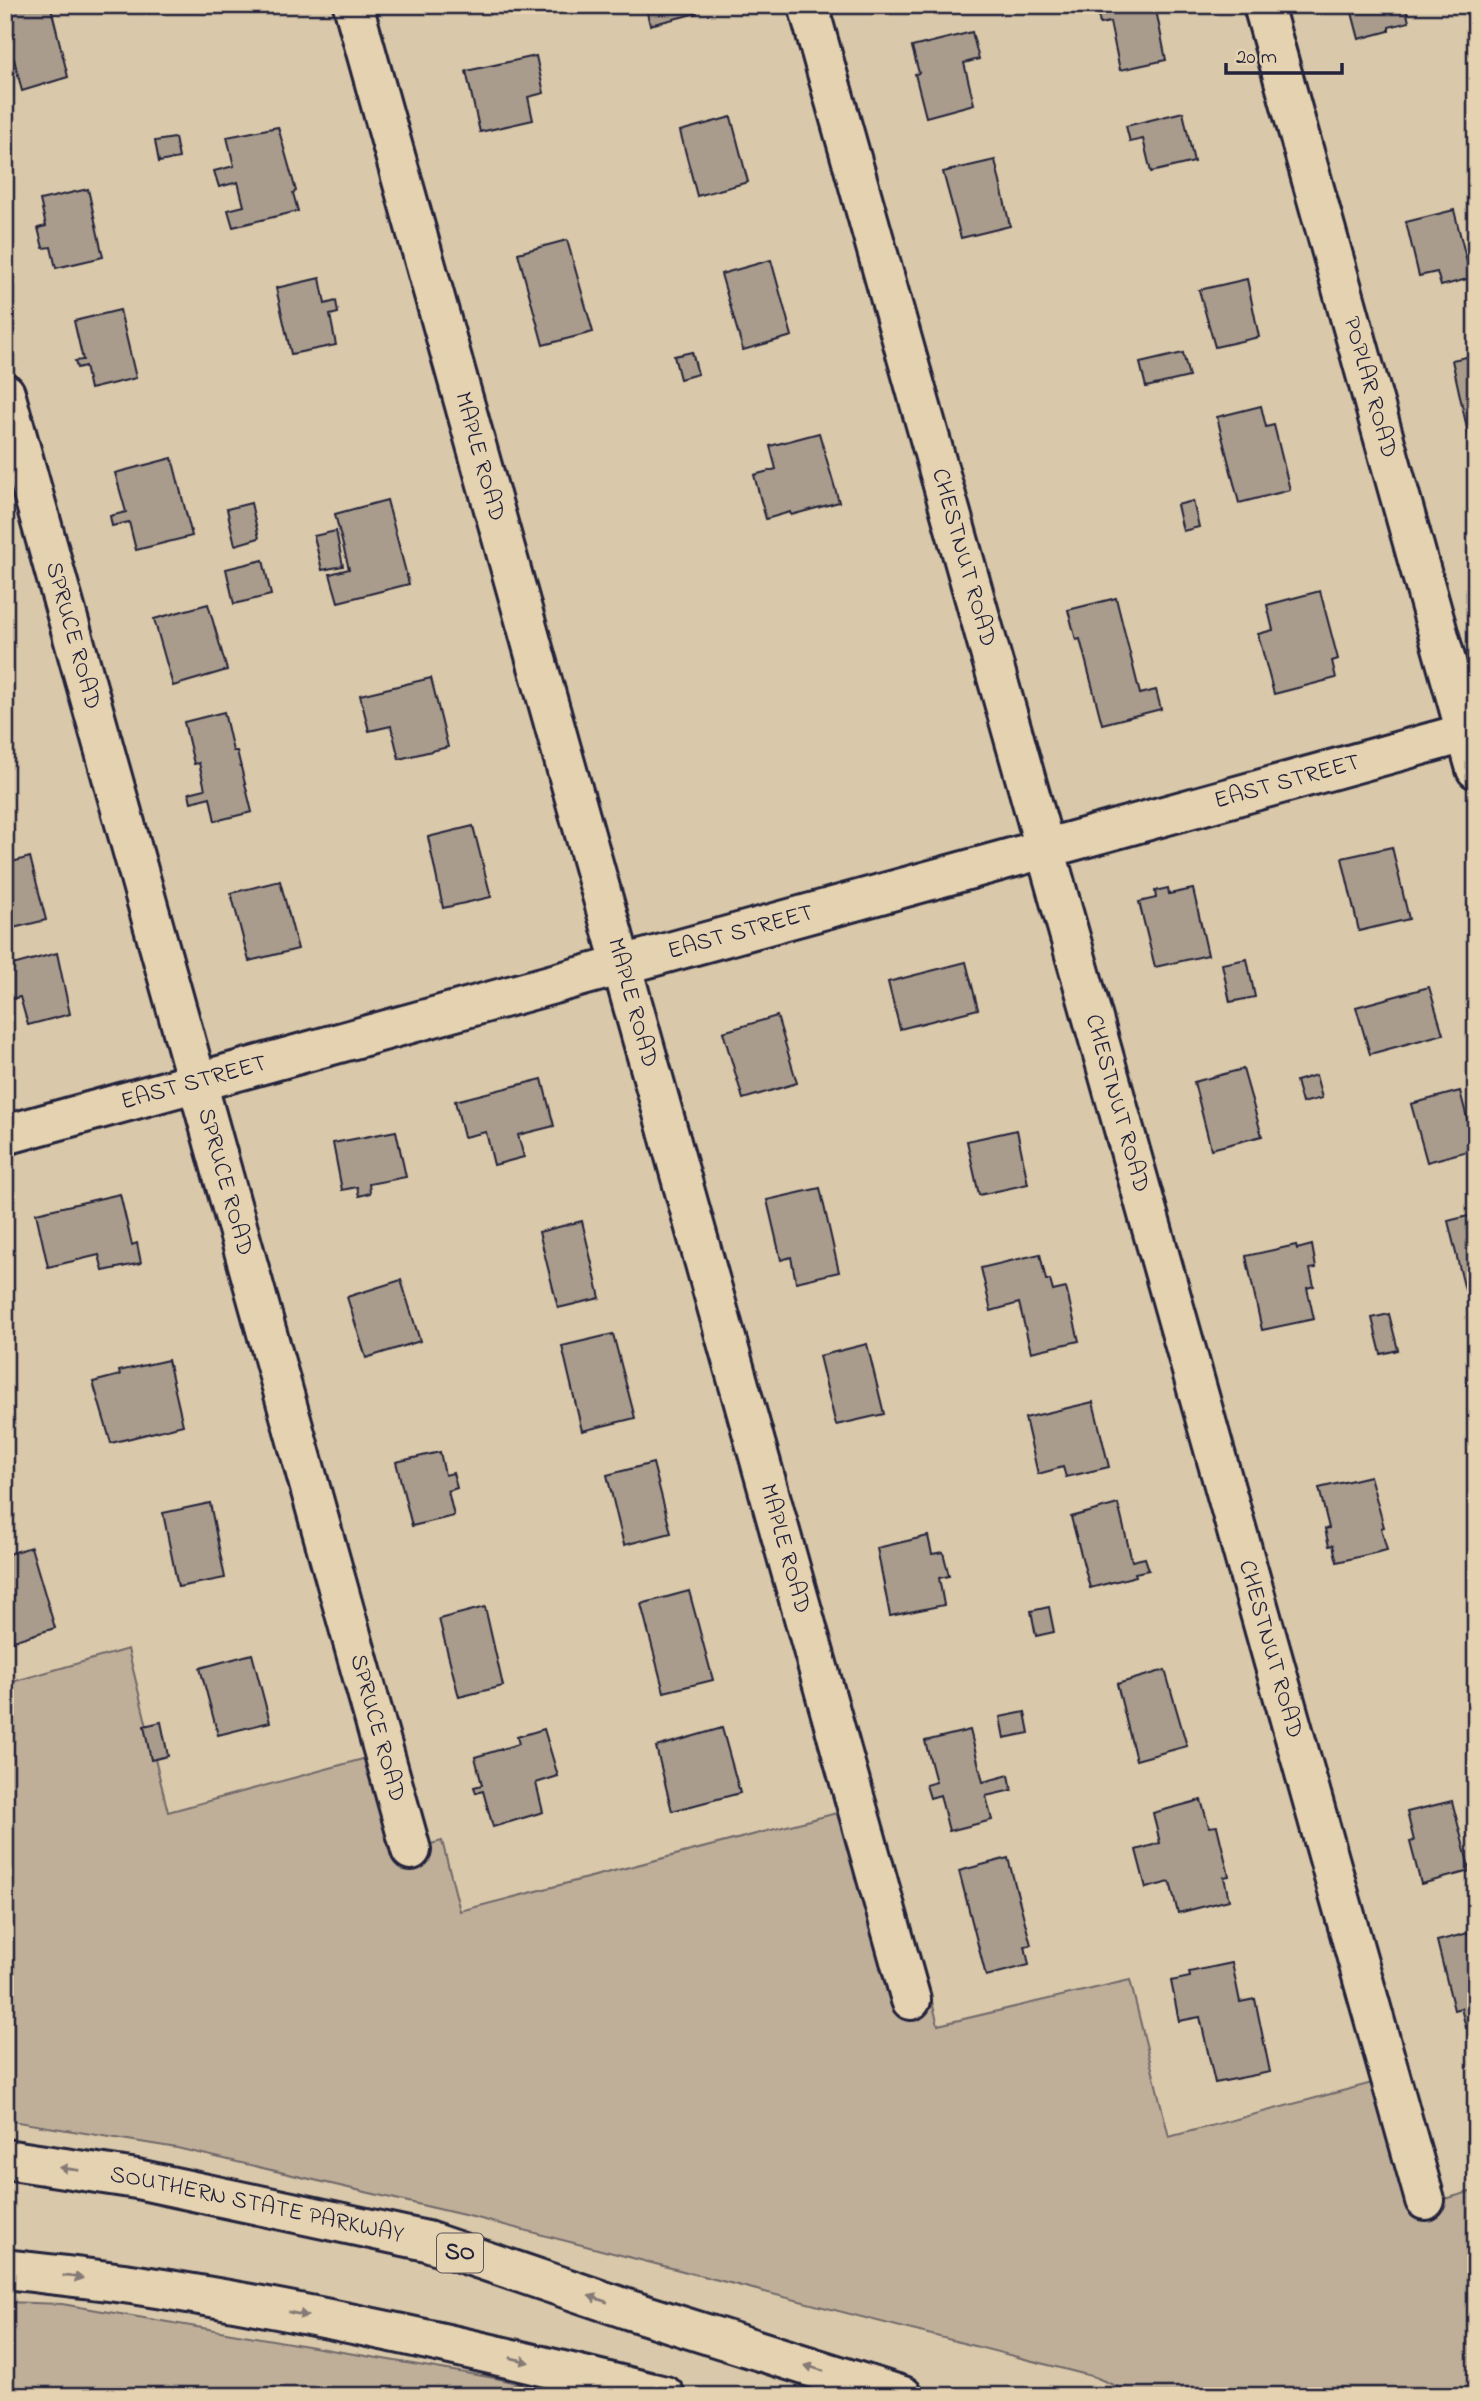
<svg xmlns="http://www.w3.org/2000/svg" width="1481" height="2401" font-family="'Indie Flower',sans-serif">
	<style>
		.green { fill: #bfaf99; stroke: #70686a; stroke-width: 2 }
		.building { fill: #a99c8c; stroke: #22223b; stroke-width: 2 }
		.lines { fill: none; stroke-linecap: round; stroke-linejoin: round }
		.minor-casing { stroke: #22223b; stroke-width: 44 }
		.highway-casing { stroke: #22223b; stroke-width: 44 }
		.minor { stroke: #e5d2b0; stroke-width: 38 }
		.highway { stroke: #e5d2b0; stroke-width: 38 }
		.oneway { fill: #847a76 }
		.labels { text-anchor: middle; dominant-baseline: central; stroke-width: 6; stroke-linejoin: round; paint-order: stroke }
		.shield { fill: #e5d2b0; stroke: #5c575e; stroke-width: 2 }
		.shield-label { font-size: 23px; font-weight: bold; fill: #22223b }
		.street-label { font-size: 24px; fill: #22223b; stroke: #e5d2b0 }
	</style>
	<rect width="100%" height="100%" fill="#d9c8a9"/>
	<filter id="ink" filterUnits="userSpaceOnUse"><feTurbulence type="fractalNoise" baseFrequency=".0143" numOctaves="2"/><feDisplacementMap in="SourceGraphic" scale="14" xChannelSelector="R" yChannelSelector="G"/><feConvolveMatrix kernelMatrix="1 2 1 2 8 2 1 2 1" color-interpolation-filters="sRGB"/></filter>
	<g filter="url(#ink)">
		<g class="green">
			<path d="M128 1649 168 1812 374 1756 405 1851 442 1841 460 1911 856 1808 910 1996 929 1990 938 2025 1130 1980 1169 2137 1376 2082 1414 2208 1476 2190V2396H1138L1095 2377 477 2218 177 2148 5 2120V1684Z"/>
			<path d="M5 2302 62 2304 500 2379 563 2396H5Z"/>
		</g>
		<g class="building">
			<path d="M5 5H46L47 9 51 8 68 77 22 91 14 59 11 60 7 42 9 41 5 25Z"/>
			<path d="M184 5H224L185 12Z"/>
			<path d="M645 5H695L697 13 650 25Z"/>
			<path d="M1096 5H1155L1166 60 1120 70 1110 22 1100 24Z"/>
			<path d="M1350 5H1405L1409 22 1389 27V31L1359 39Z"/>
			<path d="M972 32 979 59 964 63 974 104 926 117 915 74 919 73 912 47Z"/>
			<path d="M536 56 544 93 528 97 533 120 480 132 466 71Z"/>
			<path d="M1183 112 1194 162 1151 172 1143 139 1130 142 1126 126Z"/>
			<path d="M731 117 748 182 697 196 680 131Z"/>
			<path d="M278 127 296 191 293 193 298 211 233 227 228 210 244 206 238 182 219 187 214 171 234 166 227 137Z"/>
			<path d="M175 138 179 158 159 162 155 141Z"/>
			<path d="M995 160 1010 226 961 238 943 172Z"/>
			<path d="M88 189 103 257 56 268 51 247 43 248 38 228 46 226 40 200Z"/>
			<path d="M1454 210 1471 278 1441 286 1437 272 1419 276 1406 222Z"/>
			<path d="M567 240 593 332 543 345 518 253Z"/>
			<path d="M771 260 792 336 743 350 721 274Z"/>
			<path d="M320 278 325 304 336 301 338 313 330 315 336 345 291 354 276 288Z"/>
			<path d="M1247 279 1259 337 1215 347 1199 290Z"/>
			<path d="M120 310 136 378 90 389 85 366 77 368 75 361 83 360 74 321Z"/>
			<path d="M692 352 698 374 680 379 674 356Z"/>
			<path d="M1183 353 1189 377 1146 387 1140 363Z"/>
			<path d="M1476 355V440L1470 442 1452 360Z"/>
			<path d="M1261 406 1266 427 1274 425 1290 490 1239 503 1217 417Z"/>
			<path d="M819 433 839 502 791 515 790 512 766 519 754 475 776 469 770 446Z"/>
			<path d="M172 458 192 536 136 550 129 522 112 526 110 516 126 512 115 473Z"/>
			<path d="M387 500 409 584 338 602 330 574 349 569 335 514Z"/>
			<path d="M1193 501 1199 527 1183 531 1177 505Z"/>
			<path d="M251 503 259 538 235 545 227 509Z"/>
			<path d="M336 531 343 566 322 570 314 536Z"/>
			<path d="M263 560 271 595 234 604 226 569Z"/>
			<path d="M1320 591 1338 659 1332 661 1336 678 1274 694 1258 634 1273 630 1267 605Z"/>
			<path d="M1116 598 1140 694 1156 690 1161 709 1102 724 1080 639 1076 640 1068 610Z"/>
			<path d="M208 604 227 670 173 686 154 619Z"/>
			<path d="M431 678 448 747 399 759 391 726 369 731 360 695Z"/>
			<path d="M224 712 233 751H237L252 812 215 821 210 797 191 802 189 793 205 789 199 763 194 764 184 722Z"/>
			<path d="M473 826 491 897 443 908 428 837Z"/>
			<path d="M1392 847 1409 919 1359 931 1342 858Z"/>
			<path d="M30 857 46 920 5 930V864Z"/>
			<path d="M280 881 298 949 249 961 231 893Z"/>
			<path d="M1168 888 1169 894 1193 889 1208 955 1155 967 1139 902 1156 898 1155 891Z"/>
			<path d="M57 953 70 1014 28 1025 20 997 5 1000V967Z"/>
			<path d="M1247 959 1255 997 1230 1002 1222 964Z"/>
			<path d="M966 962 978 1009 900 1029 888 982Z"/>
			<path d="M1429 987 1443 1034 1370 1054 1356 1007Z"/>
			<path d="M777 1016 797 1083 743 1099 723 1032Z"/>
			<path d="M1243 1069 1262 1136 1211 1149 1194 1082Z"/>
			<path d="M1316 1075 1322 1098 1302 1103 1296 1081Z"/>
			<path d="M542 1079 554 1126 518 1135 524 1157 494 1165 486 1132 464 1137 455 1101Z"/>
			<path d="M1460 1091 1475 1149 1427 1162 1411 1104Z"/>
			<path d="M1017 1130 1028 1184 979 1195 967 1141Z"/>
			<path d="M396 1131 406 1177 369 1184 370 1193 359 1196 357 1187 342 1190 333 1143Z"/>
			<path d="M820 1188 839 1272 796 1282 791 1257 781 1260 767 1200Z"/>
			<path d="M120 1194 132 1245 137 1243 141 1263 103 1271 99 1255 48 1267 36 1213Z"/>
			<path d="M1476 1214V1288L1465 1290 1448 1221Z"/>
			<path d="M582 1221 600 1298 558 1308 539 1232Z"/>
			<path d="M1296 1245 1297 1249 1312 1245 1316 1268 1310 1269 1314 1286 1307 1288 1314 1319 1262 1330 1246 1256Z"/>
			<path d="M1040 1254 1046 1280H1050L1053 1291 1066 1288 1079 1341 1031 1352 1019 1303 991 1311 981 1268Z"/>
			<path d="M401 1280 420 1341 366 1358 347 1297Z"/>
			<path d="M1389 1314 1398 1350 1381 1354 1372 1318Z"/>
			<path d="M613 1334 635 1418 582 1431 562 1346Z"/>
			<path d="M867 1344 884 1414 836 1425 819 1356Z"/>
			<path d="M168 1360 183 1425 111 1443 93 1382 120 1375 119 1371Z"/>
			<path d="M1476 1380V1425L1473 1426 1468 1410 1475 1409 1468 1382Z"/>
			<path d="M1093 1402 1109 1467 1066 1477 1063 1467 1038 1474 1025 1418Z"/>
			<path d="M440 1452 445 1475 453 1473 457 1488 448 1491 454 1516 412 1526 396 1462Z"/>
			<path d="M653 1463 671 1533 624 1545 607 1475Z"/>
			<path d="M1370 1476 1384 1527 1381 1528 1387 1550 1337 1562 1333 1545 1329 1546 1325 1529 1329 1528 1319 1488Z"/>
			<path d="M5 1483 14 1516 5 1518Z"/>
			<path d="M210 1503 225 1578 178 1587 163 1513Z"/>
			<path d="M1118 1504 1132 1561 1145 1558 1149 1570 1135 1573 1136 1576 1090 1588 1071 1517Z"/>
			<path d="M928 1536 932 1554 943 1552 949 1576 939 1578 944 1605 890 1616 877 1548Z"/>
			<path d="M31 1547 55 1628 6 1643 5 1555Z"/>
			<path d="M689 1591 713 1680 664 1692 641 1604Z"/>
			<path d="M485 1607 503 1686 459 1697 439 1619Z"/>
			<path d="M1049 1607 1054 1632 1036 1636 1031 1611Z"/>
			<path d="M252 1654 270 1722 218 1735 200 1668Z"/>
			<path d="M1165 1670 1187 1746 1136 1760 1117 1684Z"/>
			<path d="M1025 1712 1029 1733 1004 1738 1000 1717Z"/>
			<path d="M161 1722 168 1756 151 1760 144 1726Z"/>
			<path d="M722 1728 740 1793 672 1811 656 1747Z"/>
			<path d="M544 1729 558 1776 536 1783 543 1812 493 1827 483 1791 476 1793 474 1787 482 1785 475 1757 519 1744 517 1737Z"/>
			<path d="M970 1730 983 1782 1009 1775 1012 1790 986 1796 992 1820 949 1831 940 1795 930 1798 926 1785 936 1782 925 1741Z"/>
			<path d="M1201 1800 1209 1827 1217 1826 1229 1876 1224 1877 1229 1900 1178 1913 1170 1882 1146 1888 1136 1850 1160 1843 1153 1813Z"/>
			<path d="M1452 1801 1470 1871 1421 1884 1410 1842 1414 1841 1407 1812Z"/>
			<path d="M1008 1858 1031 1945 1025 1946 1029 1965 986 1976 959 1871Z"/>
			<path d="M1476 1931V2025L1466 2028 1461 2008 1454 2010 1437 1941Z"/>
			<path d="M1232 1963 1240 2002 1255 1999 1270 2072 1215 2083 1200 2017 1179 2021 1171 1981 1190 1977 1189 1972Z"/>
		</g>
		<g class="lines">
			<g class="minor-casing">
				<g id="minor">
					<path id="s1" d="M353 5 911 2000"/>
					<path id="s2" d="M808 5 1425 2200"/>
					<path id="s3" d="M1263 5 1476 769"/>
					<path id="s4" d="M5 393 411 1850"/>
					<path id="s5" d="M5 1135 1476 730"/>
				</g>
			</g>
			<g class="highway-casing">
				<g id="highway">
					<path id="s6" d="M5 2159 137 2179 427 2241 630 2310 903 2396"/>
					<path d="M5 2269C47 2274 90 2278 131 2284 311 2311 489 2352 665 2396"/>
				</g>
			</g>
			<use href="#minor" class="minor"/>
			<use href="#highway" class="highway"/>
		</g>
		<defs><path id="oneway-solid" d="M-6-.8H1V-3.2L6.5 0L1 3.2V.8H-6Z" transform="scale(1.75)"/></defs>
		<g class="oneway">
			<use href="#oneway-solid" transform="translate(69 2169) rotate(-172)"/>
			<use href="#oneway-solid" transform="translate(73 2277) rotate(7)"/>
			<use href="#oneway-solid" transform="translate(598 2299) rotate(-161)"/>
			<use href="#oneway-solid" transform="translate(298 2314) rotate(11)"/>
			<use href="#oneway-solid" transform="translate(520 2360) rotate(13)"/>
			<use href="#oneway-solid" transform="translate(814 2368) rotate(-163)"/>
		</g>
	</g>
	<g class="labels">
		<rect class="shield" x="437" y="2233.5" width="46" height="39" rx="5"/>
		<g class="shield-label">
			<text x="460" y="2253">SO</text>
		</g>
		<g class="street-label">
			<text stroke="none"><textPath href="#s3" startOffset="397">POPLAR ROAD</textPath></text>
			<text stroke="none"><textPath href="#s1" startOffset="469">MAPLE ROAD</textPath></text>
			<text stroke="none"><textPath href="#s2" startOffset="574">CHESTNUT ROAD</textPath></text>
			<text stroke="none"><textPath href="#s4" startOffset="252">SPRUCE ROAD</textPath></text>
			<text stroke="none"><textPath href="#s5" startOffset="1330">EAST STREET</textPath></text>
			<text stroke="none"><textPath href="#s5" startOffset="763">EAST STREET</textPath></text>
			<text stroke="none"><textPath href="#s1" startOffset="1036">MAPLE ROAD</textPath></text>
			<text stroke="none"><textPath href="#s5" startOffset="196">EAST STREET</textPath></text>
			<text stroke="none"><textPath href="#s2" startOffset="1141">CHESTNUT ROAD</textPath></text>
			<text stroke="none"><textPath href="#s4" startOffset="819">SPRUCE ROAD</textPath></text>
			<text stroke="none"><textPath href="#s1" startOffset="1603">MAPLE ROAD</textPath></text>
			<text stroke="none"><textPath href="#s2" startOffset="1708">CHESTNUT ROAD</textPath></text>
			<text stroke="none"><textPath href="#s4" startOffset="1386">SPRUCE ROAD</textPath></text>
			<text stroke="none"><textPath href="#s6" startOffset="256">SOUTHERN STATE PARKWAY</textPath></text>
		</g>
	</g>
	<rect width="1481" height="2401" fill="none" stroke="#e5d2b0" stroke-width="28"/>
	<rect x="14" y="14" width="1453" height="2373" fill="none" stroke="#22223b" stroke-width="2.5" filter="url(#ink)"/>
	<path d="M1226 63v10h116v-10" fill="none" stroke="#22223b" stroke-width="3.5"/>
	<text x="1236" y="63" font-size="21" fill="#22223b" stroke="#e5d2b0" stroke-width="5" paint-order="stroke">20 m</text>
</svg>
